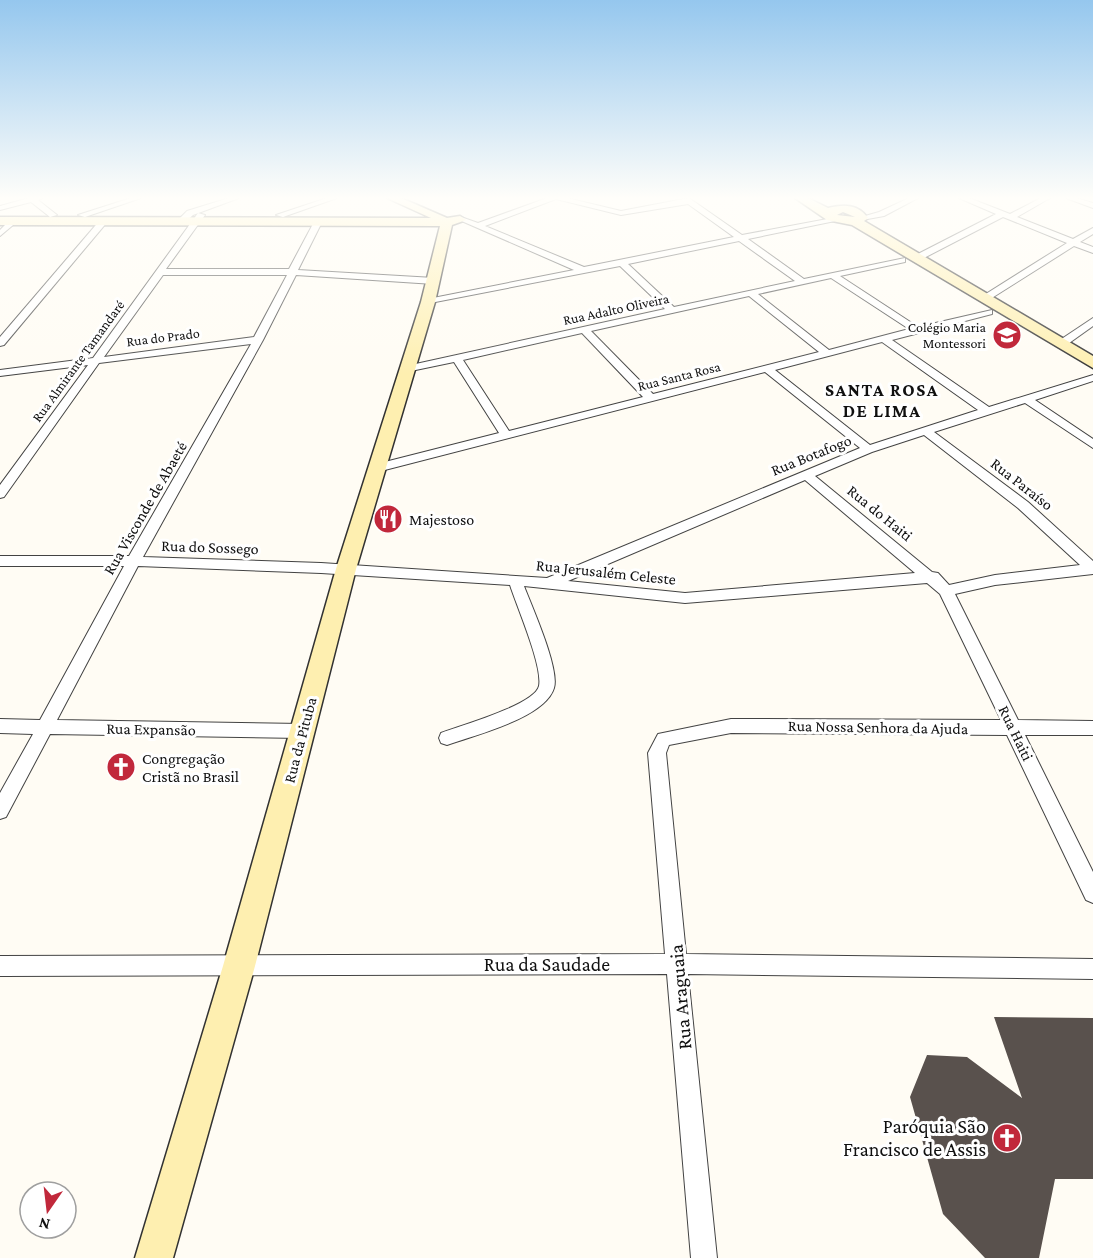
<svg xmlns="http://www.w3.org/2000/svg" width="1093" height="1258" font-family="'Crimson Pro',serif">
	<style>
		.building { fill: #59514d }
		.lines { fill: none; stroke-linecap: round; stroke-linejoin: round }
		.street-casing { stroke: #434343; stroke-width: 2 }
		.secondary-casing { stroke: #323232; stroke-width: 3 }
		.street { fill: #fff; fill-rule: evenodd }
		.secondary { fill: #feefb0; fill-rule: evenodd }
		.labels { text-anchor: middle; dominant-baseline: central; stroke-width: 6; stroke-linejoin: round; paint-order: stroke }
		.far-street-label { font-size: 14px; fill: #101010; stroke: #fff }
		.far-poi-label { font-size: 14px; fill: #101010; stroke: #fff; text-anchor: end }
		.street-label { font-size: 16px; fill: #101010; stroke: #fff }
		.poi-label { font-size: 16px; fill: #101010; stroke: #fff; text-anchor: start }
		.far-district-label { font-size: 18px; font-weight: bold; letter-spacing: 1.5px; fill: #101010; stroke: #fff }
		.near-street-label { font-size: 20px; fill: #101010; stroke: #fff }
		.near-poi-label { font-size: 20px; fill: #101010; stroke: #fff; text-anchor: end }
	</style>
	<rect width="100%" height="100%" fill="#fffcf4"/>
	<path class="building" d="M994 1017 1093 1018V1179H1055L1039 1258H985L943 1214 910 1097 927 1055 967 1057 1022 1098Z"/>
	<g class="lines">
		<g class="street-casing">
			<g id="street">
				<path d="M29 198H42L38 200 57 215 50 217 31 202 0 210V206Z"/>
				<path d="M131 198H141L85 217 78 215Z"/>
				<path d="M229 198H239L193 215 184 223 177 221 187 211Z"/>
				<path d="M327 198H337L283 217 276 215Z"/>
				<path d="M547 198H567L621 211 689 198 742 235 838 217V221H835L748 239 804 279 905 258V262L840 276 918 327 992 310V314L892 340 989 407 1093 375V381L1035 400 1093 439V448L1025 403 934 432 1028 502 1093 561V574L995 585 955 594 1018 720 1093 721V735H1025L1093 872V903L1086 900 1007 735 731 733 669 745 666 753 686 954 1093 959V979L688 974 717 1258H691L667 974 0 976V956L665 954 648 753 658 734 731 719 1001 720 940 594 927 583 685 603 524 586C532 607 560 669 554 688 545 718 475 735 447 745L441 743 439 738 441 733C459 726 535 705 539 686 543 666 517 607 510 585L321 573 138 566 57 720 302 724 308 726 310 731 308 736 302 738 50 734 6 817 0 819V793L33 734 0 733V719L40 720 124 566H0V556H129L251 344 99 363 4 497 0 498V485L88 365 0 376V370L93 358 198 213 205 215 166 269H289L314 222 318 220 322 222 298 270 434 278 439 281 434 284 296 275 263 340 143 557 321 563 547 578 860 448 765 372 377 472 373 471V465L499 433 454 362 406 372 402 371V367L665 309 620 266 425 304V300L428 299 574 270 457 219 461 217 478 223ZM556 199 621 215 688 204 734 237 584 267 485 226ZM739 241 795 281 674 307 628 264ZM163 275H287L254 337 104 357ZM831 278 909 329 829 350 758 294ZM749 296 819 352 653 394 591 331ZM582 333 643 397 509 431 463 360ZM882 342 978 410 870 445 775 370ZM924 435 1018 508 1080 565 995 575 949 585 938 573 932 572 815 476 872 452ZM805 480 915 573 685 593 568 581Z"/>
				<path d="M909 198H918L884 216 862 220 858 218 879 212Z"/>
				<path d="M959 198H969L1010 214 1041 198H1050L1017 217 1073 239 1093 228V234L1080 242 1093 247V253L1074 246 987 301H981V297L1067 243 1003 217 920 260H914V256L996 214Z"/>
				<path d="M1066 198H1076L1093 203V208Z"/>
				<path d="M12 218 19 220 0 236V230Z"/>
				<path d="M101 219 108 221 4 345 0 346V337Z"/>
				<path d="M1093 318V326L1065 346H1057V342Z"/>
			</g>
		</g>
		<g class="secondary-casing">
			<g id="secondary">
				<path d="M387 198H401L447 218 460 216 466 220 452 225 435 302 356 569 255 966 173 1258H135L223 966 336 569 421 302 440 226 0 225V217L431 218Z"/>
				<path d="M795 198H808L828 208C844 204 858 204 868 218L864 221 1093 356V368L852 225 827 220ZM843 212 855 217 837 215Z"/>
			</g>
		</g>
		<use href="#street" class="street"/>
		<use href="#secondary" class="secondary"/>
	</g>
	<linearGradient id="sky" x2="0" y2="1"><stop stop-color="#95c7ee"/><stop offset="0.53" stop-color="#fffefa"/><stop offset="1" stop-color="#fffefa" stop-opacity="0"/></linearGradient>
	<rect width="1093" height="374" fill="url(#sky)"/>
	<defs>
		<g id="school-disc" transform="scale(1.5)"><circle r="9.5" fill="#c1283b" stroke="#fff"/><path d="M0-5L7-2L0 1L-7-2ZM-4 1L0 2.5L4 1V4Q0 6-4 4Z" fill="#fff"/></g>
		<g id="restaurant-disc" transform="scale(1.5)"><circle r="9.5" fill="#c1283b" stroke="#fff"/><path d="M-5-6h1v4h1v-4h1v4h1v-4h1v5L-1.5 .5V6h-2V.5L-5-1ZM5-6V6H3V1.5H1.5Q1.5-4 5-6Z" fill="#fff"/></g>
		<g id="church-disc" transform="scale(1.5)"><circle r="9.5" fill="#c1283b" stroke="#fff"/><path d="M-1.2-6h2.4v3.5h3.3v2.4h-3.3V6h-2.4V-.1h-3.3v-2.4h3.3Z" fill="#fff"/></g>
	</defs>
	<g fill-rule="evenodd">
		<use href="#school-disc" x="1007" y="335"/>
		<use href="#restaurant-disc" x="388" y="519"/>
		<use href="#church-disc" x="121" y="767"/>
		<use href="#church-disc" x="1007" y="1138"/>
	</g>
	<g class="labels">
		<g class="far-street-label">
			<text transform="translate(616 309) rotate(-12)">Rua Adalto Oliveira</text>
			<text transform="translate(163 337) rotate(-7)">Rua do Prado</text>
			<text transform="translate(78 361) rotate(-54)">Rua Almirante Tamandaré</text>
			<text transform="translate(679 376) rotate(-14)">Rua Santa Rosa</text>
		</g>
		<g class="far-poi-label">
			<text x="986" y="327">Colégio Maria<tspan x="986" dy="16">Montessori</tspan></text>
		</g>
		<g class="street-label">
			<text transform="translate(811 455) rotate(-22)">Rua Botafogo</text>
			<text transform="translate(1022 484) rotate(38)">Rua Paraíso</text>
			<text transform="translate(145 508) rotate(-60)">Rua Visconde de Abaeté</text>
			<text transform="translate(880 513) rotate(39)">Rua do Haiti</text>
			<text transform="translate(210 547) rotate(2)">Rua do Sossego</text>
			<text transform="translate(606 572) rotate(6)">Rua Jerusalém Celeste</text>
			<text transform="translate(878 727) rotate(1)">Rua Nossa Senhora da Ajuda</text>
			<text transform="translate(151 729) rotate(1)">Rua Expansão</text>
			<text transform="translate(1016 733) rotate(64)">Rua Haiti</text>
			<text transform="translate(300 740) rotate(-75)">Rua da Pituba</text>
		</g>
		<g class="poi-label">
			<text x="409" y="519">Majestoso</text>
			<text x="142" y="758">Congregação<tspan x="142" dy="18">Cristã no Brasil</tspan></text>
		</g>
		<g class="far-district-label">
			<text x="882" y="390">SANTA ROSA<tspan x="882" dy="21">DE LIMA</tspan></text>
		</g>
		<g class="near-street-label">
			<text x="547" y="964">Rua da Saudade</text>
			<text transform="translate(680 997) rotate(-95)">Rua Araguaia</text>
		</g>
		<g class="near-poi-label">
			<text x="986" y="1126">Paróquia São<tspan x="986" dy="23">Francisco de Assis</tspan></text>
		</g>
	</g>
	<g transform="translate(48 1210) rotate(194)"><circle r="28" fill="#ffffff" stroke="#9f9f9f" stroke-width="1.5"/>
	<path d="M0-4.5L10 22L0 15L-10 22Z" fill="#c1283b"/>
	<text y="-9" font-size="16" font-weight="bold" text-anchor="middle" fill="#101010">N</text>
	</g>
</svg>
